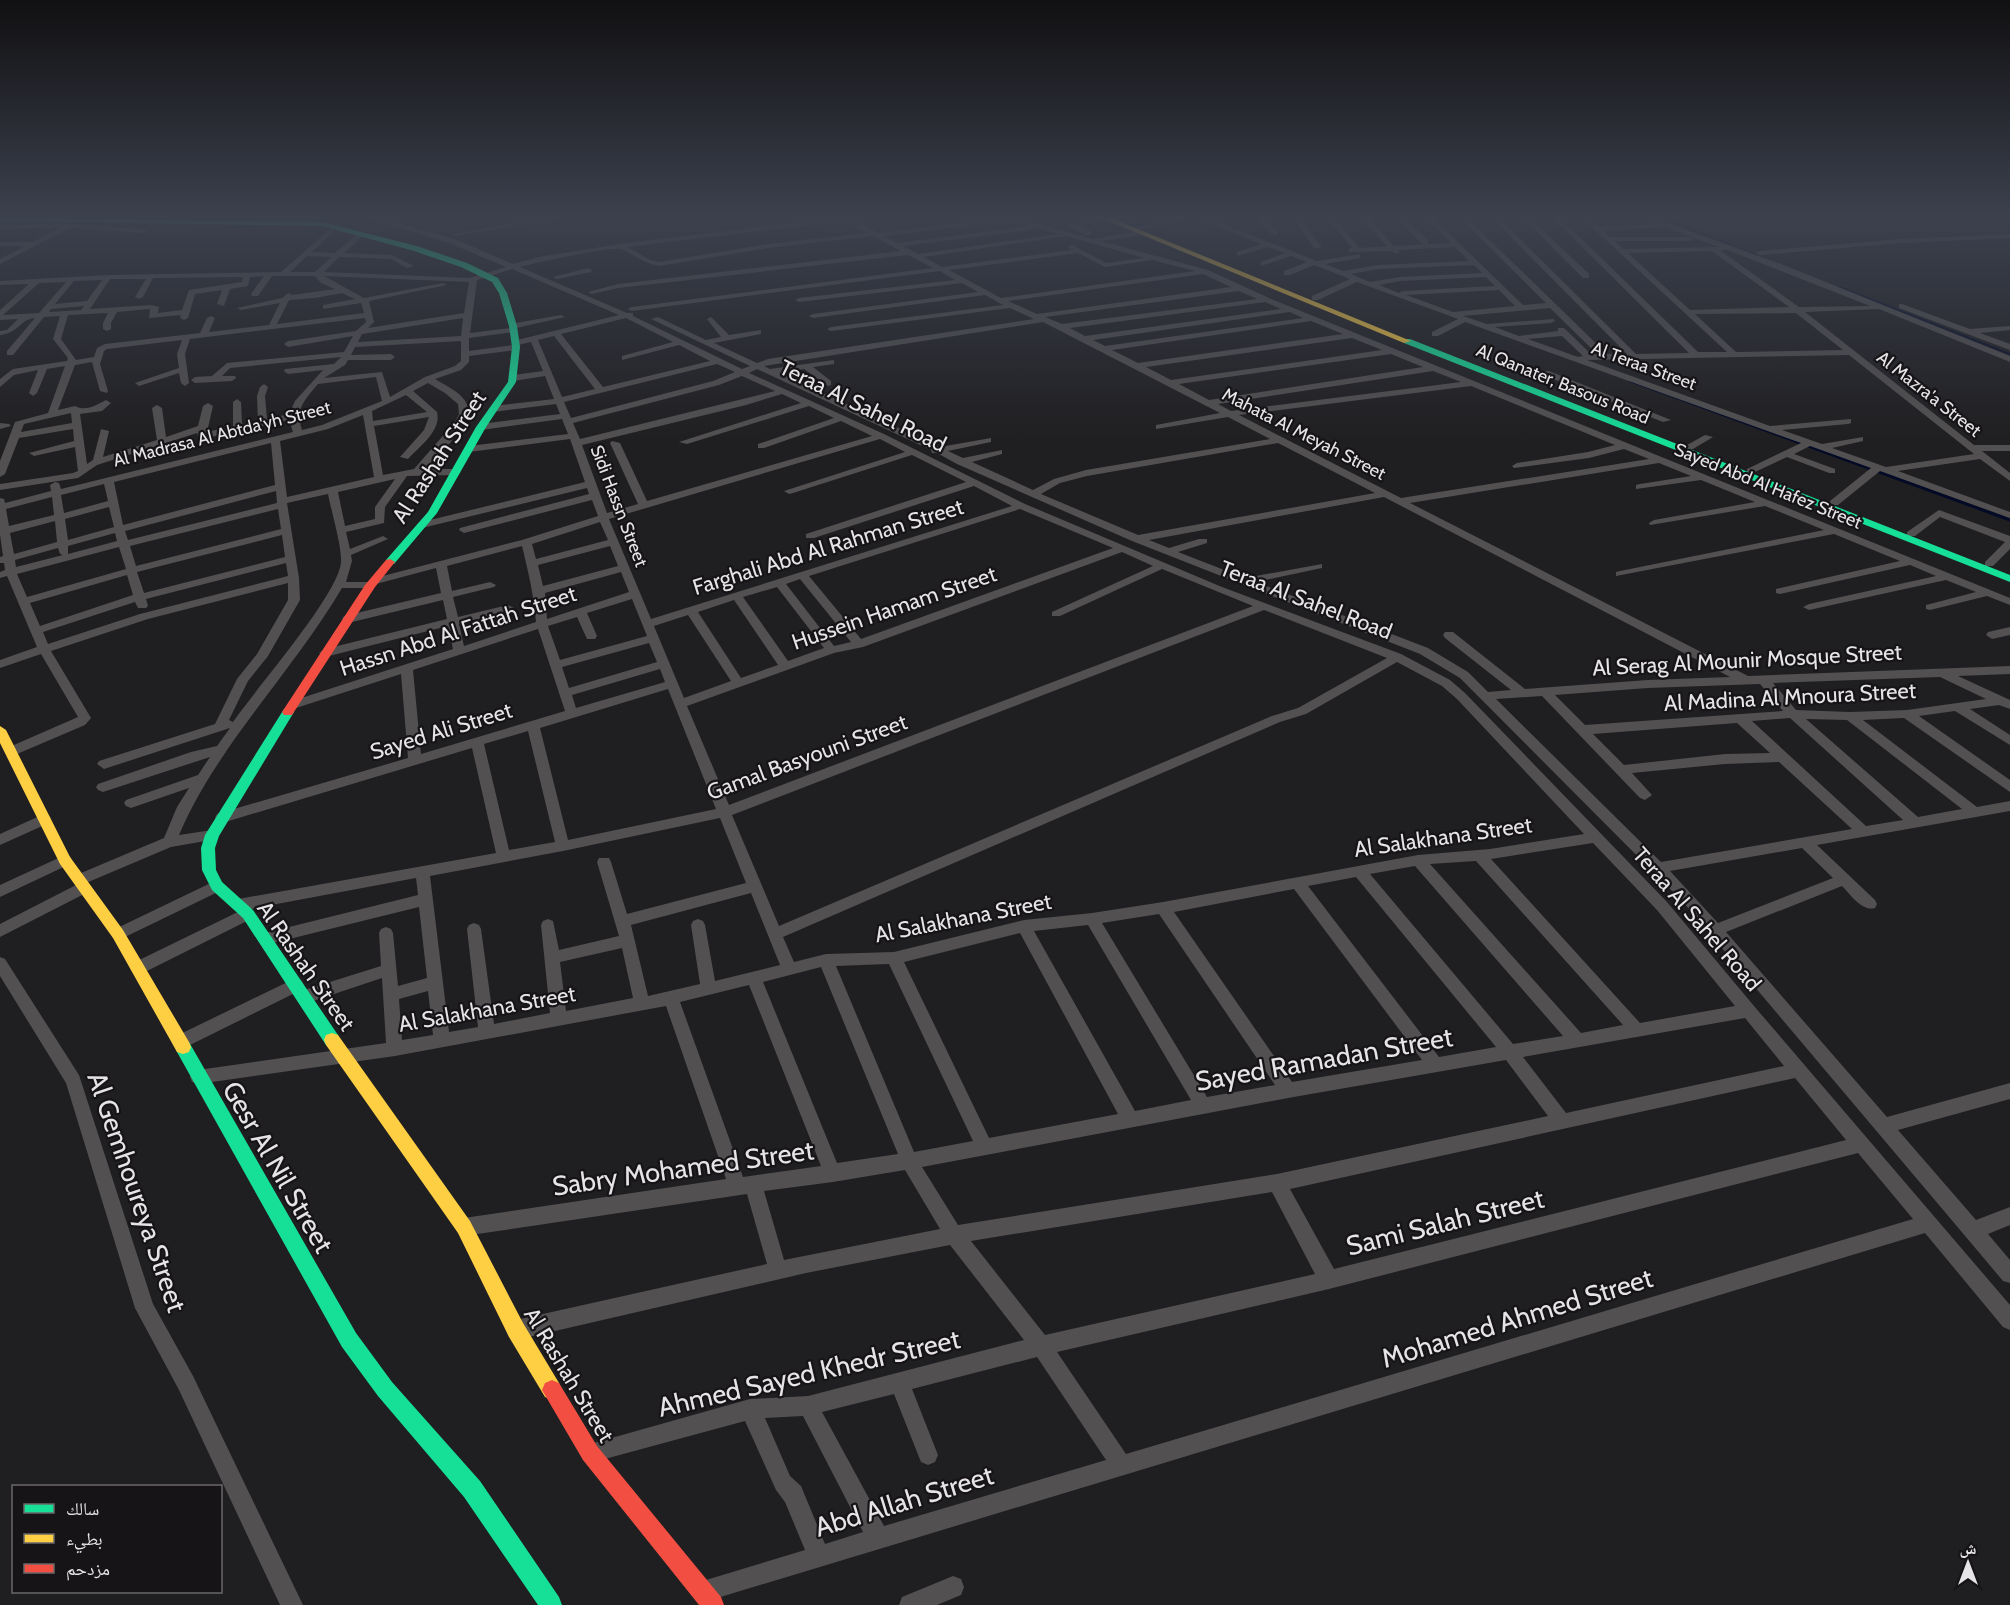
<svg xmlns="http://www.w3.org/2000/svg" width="2010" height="1605" font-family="Cabin,'Noto Naskh Arabic',sans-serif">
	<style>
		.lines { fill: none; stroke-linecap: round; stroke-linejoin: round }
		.stream-far1 { stroke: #030a27; stroke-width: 2 }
		.stream { stroke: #030a27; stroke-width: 3 }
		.street { fill: #525050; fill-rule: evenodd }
		.fast { fill: #16e098; fill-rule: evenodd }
		.slow { fill: #ffcf43; fill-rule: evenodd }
		.jam { fill: #f24e42; fill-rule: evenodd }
		.labels { text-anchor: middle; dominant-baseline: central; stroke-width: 4.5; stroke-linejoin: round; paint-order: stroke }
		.far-street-label { font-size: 18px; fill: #e6e4e7; stroke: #161417 }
		.street-label { font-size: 22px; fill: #e6e4e7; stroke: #161417 }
		.near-street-label { font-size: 27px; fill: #e6e4e7; stroke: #161417 }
	</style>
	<rect width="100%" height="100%" fill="#1f1e20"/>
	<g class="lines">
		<g class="stream-far1">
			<path d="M1661 218 1756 255"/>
			<path d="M1839 287 2010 354"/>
			<path d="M1630 381 1635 383"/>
		</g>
		<path class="stream" d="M1631 381 2010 520"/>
		<g class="street">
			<path d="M253 218H261L253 223 250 221Z"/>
			<path d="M311 218H320L306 223V221Z"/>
			<path d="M368 218H380L455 239 513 264 539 257 620 244 830 218H852L878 233 998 218H1016L1093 239 1141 231 1145 233 1144 235 1101 241 1208 270 1269 298 2010 598V605L1987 596 1930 610 1926 609V605L1976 592 1946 580 1809 610 1803 607 1809 604 1936 576 1910 565 1780 594 1776 593V589L1900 561 1834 534 1616 576V572L1620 571 1824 530 1765 506 1650 525 1649 523 1654 520 1755 502 1701 480 1636 489V485L1640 484 1691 476 1659 463 1410 503 1748 676 2010 666V674L1958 676 2010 700V709L1999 705 1970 709 2010 735V745L1955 711 1919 716 2010 780V792L1904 718 1863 720 1977 807 2010 801V811L1817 845 1875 900 1877 904 1875 908C1862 912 1850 894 1842 886L1726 932 1887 1117 2010 1083V1099L1898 1130 1976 1220 2010 1207V1225L1988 1234 2010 1260V1283L2003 1281 1966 1237 1683 902 1460 678 1420 654 1132 541 957 464 937 453H932L931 450 757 369 749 373 884 434 1025 504 1222 587 1401 654 1450 680 1465 693 1667 902 1754 1006 2010 1305V1330L2003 1327 1925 1233 704 1602 696 1599 693 1591 696 1583 805 1550 785 1502 776 1490 745 1421 590 1463 583 1460 580 1453 583 1446 750 1399 808 1396 1024 1340 950 1245 806 1273 516 1340 509 1337 506 1330 509 1323 516 1320 767 1264 747 1194 464 1236 458 1233 455 1227 458 1221 464 1218 726 1179 666 1006 395 1056 198 1084 192 1082 190 1077 192 1072 198 1070 386 1043 382 978 304 1004 298 1002 296 997 298 992 381 966 379 933 381 929 386 927 391 929 393 933 398 986 427 978 419 907 265 945 260 943 257 939 260 935 265 933 418 895 416 878 250 909 255 914 253 918 143 973 138 974 133 973 130 968 133 963 242 910 233 909 231 905 233 901 238 899 496 853 472 748 222 823 215 818 217 814 408 758 401 674 293 709 287 705 289 702 453 649 448 626 325 657 319 653 325 649 447 619 443 600 348 623 342 619 344 616 441 593 436 568 376 584 375 587 371 588H342C292 673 218 744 179 835L212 830 217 831 219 835 217 839 171 847 86 883 90 888 88 892 0 937V924L76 885 72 880 74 876 164 838 177 807 189 788 131 808 126 806 124 803 126 800 198 775 210 757 103 792 98 790 96 787 98 784 191 752 217 746 230 728 104 769 97 764 99 761 215 724 237 679 257 654 288 600V583L148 619 51 651 91 718 85 725 17 754H7L6 751 7 748 78 717 41 654 0 668V660L37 647 7 576 0 578V572L5 570 4 563H0V557L3 556 0 535V498L4 499 5 503 51 491 50 485 55 482 59 483 61 489 293 432 289 420 202 439 199 438 197 433 97 465 78 478 0 490V484L73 473 78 471 75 447 34 456 29 453 74 441 73 429 19 438 5 474 0 477V461L15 422 48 413 65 366 47 369 37 393 33 396 29 393 38 370 14 375 0 387V379L13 369 67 361 68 358 53 339 60 316 44 317 13 355H7V351L35 318C20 319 19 333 0 335V331L7 330 18 319 0 320V310L29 284 0 285V281L108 275 281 272 336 224 340 226 338 227 312 252 335 253 361 231H364V235L344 253 392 255 414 266 407 268 391 259 339 257 324 272 469 278 506 267 449 243ZM844 221 867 233 769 244 659 262 650 260 627 247ZM1010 221 1029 226 897 243 884 236ZM1033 227 1059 234 918 254 903 246 1030 230ZM873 236 901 251 618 284 588 292 592 294 618 288 908 255 933 268 632 307 628 309 632 311 940 271 955 280 799 298 795 300 799 302 962 283 978 292 813 314 809 316 813 318 985 295 1003 305 831 327 827 329 831 331 1010 308 1034 319 768 359 757 363 714 343 761 334V330L729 335 711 317 707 319 721 337 706 340 658 317 651 319 750 366 742 369 633 316V313H627L520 267C534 263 611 246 621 249 635 255 643 263 659 266L769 248ZM1066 236 1144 258 1106 263 1072 245 1068 247 1072 250 942 267 924 257ZM1078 253 1105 267 1152 260 1195 271 1001 298 949 270ZM307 256 331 257 315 272H290ZM512 269 619 315 513 341V345L469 351V338L514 332 518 330 516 328 565 317 561 315 510 324 511 328 470 333 477 280ZM1203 274 1231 287 1037 314 1008 301ZM264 276 251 294 252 296H258L272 276H315L321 283 335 289 292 295 288 293 282 298 237 308 241 310 280 303 269 325 209 332 215 318 211 316 207 318 200 333 105 344 97 348 94 357 76 360 61 339 68 315 108 313 103 323V329L107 331 111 329V323L117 312 150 309 149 318 181 315 180 318 184 320 188 318 195 294 222 290 217 304 224 306 230 289 248 286 250 277ZM324 276 469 282 464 313 368 328 374 322 369 301 447 285 443 283 364 298ZM243 277 242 282 189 290 182 310 158 313 159 307 151 305 90 309 110 279H146L135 297 139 299 143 297 153 278ZM102 280 87 301 55 304 74 281ZM66 282 39 313 3 315 39 283ZM1239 291 1257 299 1062 324 1045 317ZM342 293 355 299 323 305V309L361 303 364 313 277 324 289 300 315 298ZM1265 302 1281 309 1085 336 1070 328ZM84 306 81 310 49 312 51 309ZM1290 312 1303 318 1105 346 1093 340ZM365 318 366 322 356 331 288 341 284 344 288 347 353 336 344 352 227 363 212 376 195 377 191 380 195 383 232 381 236 378 235 376H222L230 368 341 357 334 364 285 369 284 371 288 374 323 370 295 401 289 414 267 419 265 396 268 387 264 384 260 387 257 396 258 421 242 424 241 402 237 399 233 402V426L207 432 213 406 208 403 203 406 198 426 166 437 162 408 157 405 152 408 157 440 103 457 109 431 101 429 93 460 87 464 80 414 102 411 111 403 106 400C96 405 86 412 75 406L58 410 75 365 92 362 100 391 107 393 108 391 100 364 104 351 107 349 182 340 177 354 179 368 135 383 139 386 179 373 181 383 185 386 189 383 185 354 190 339ZM463 318 461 336 358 342 362 334ZM626 318 673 342 622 356V360L679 345 710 361 603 387 561 334ZM1311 321 1343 334 1138 363 1112 350ZM1043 322 1220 413 1156 425V429L1228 417 1270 439 1086 470 1054 479 1033 490 972 462 1002 454V450L963 458 948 451 991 442V438L940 447 779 373 804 369 828 386 831 385V381L813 367 834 364V360L770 369 764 366ZM554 336 595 389 562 397 538 340ZM1352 338 1382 350 1171 380 1146 367ZM461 341V361L455 366 425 377 390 397 382 372 324 378 345 365 348 360H391L395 357 391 354 351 355 355 347ZM531 342 543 371 513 375 509 378 513 381 545 376 554 399 493 406 488 409 493 412 556 404 560 414 481 424 476 427 481 430 562 419 568 434 469 446 464 449 469 452 570 439 585 482 418 523 417 525 422 528 587 488 589 494 460 528 459 530 464 533 592 500 598 516 522 540 371 579 370 582H346L352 561 351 555 388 539 383 536 350 549 346 532 384 523 385 507 407 476 456 475 461 472 456 469H425C436 458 473 423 468 407 464 393 446 386 435 379L461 370 469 362V356L516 350 520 347 518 345ZM1391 354 1423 367 1209 400 1179 384ZM717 364 735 372 713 381 571 418 564 402ZM1433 371 1461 382 1231 411 1218 404ZM742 376 775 391 580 439 573 423 719 385ZM376 377 382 401 322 425 302 430C295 408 304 401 318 384ZM428 383 445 393 458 404 459 414 455 422 414 469 383 475 374 426 429 417 424 430 400 457 408 459C419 447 442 430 437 412L413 391ZM1471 386 1615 445 1588 452 1517 463 1512 466 1514 468 1589 458 1624 449 1649 459 1401 498 1239 415ZM782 394 801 403 679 442 687 444 809 406 834 418 758 444V448H764L841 421 872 436 647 501 620 443 612 441 610 443 638 504 607 513 582 445 746 405ZM406 395 427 412 373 421 372 411ZM71 413 72 423 21 432 24 424ZM363 415 374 477 287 497 280 441 328 429ZM880 439 905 452 784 491 789 494 793 493 912 455 966 482 806 534V538H814L974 486 1012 506 651 619 609 519ZM271 443 275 485 123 525 114 482ZM1278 443 1375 493 1138 535 1041 494 1060 483 1087 476ZM395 479 375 507V519L345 526 338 492ZM104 484 108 501 64 513 61 495ZM276 491 277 503 128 540 125 531ZM328 494C331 510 342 547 341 562 339 594 255 690 233 722L229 720 248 681 268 656 300 600 299 578 287 503ZM52 497 54 515 9 526 6 509ZM1384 497 1730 677 1648 680 1525 689 1453 632H1445L1443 635 1445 638 1511 690 1488 692 1468 672 1428 648 1256 582 1322 568V564L1245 578 1178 552 1207 543V539H1199L1169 548 1149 540ZM109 507 114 527 68 540 65 519ZM278 509 281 529 136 566 130 546ZM1020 509 1113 548 861 639 809 576ZM55 521 57 542 14 554 10 533ZM600 522 608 540 536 559 532 544ZM115 533 117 541 68 554V546ZM282 535 285 557 144 593 137 572ZM522 546C528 571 534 595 536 622L464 646 459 624 512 610 514 608 508 605 458 617 453 597 494 587 496 585 490 582 452 591 447 566ZM610 546 618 566 543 586 538 565ZM119 547 126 569 27 597 17 574ZM58 548 60 554 63 555 16 567 15 560ZM1122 552 1153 566 1052 612V616H1060L1162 569 1253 606 729 805 687 706 834 653 863 647ZM286 563 288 576 140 614 48 644 43 632 135 602 138 608H146L148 606 146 599ZM621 572 629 592 547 619 545 593ZM127 575 133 595 40 626 30 603ZM800 579 851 642 834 646 786 584ZM777 587 824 648 788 661 743 597ZM632 599 647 636 560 660 548 626 577 617 587 639H595L597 636 587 613ZM734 600 778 665 741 678 698 612ZM1264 610 1387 658 1298 708 1272 716 779 926 732 815ZM688 615 731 681 684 698 654 626ZM538 629 565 711 421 754 413 670ZM649 643 657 662 569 688 562 667ZM1397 662 1442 686 1457 699 1584 834 1490 849 1418 855 1163 902 1092 913 1024 920 894 952 826 954 794 962 783 937 1280 722 1306 714ZM660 669 665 682 576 708 572 695ZM1940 677 1986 699 1907 710 1850 712 1796 710 1773 683ZM1760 684 1783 711 1585 725 1555 695 1648 688ZM668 689 716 809 568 840 540 728ZM1542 696 1640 798 1645 800 1652 795 1632 773 1725 764 1779 762 1852 829 1661 862 1496 699ZM1790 718 1903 820 1866 826 1752 721ZM1806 719 1847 720 1962 809 1918 817ZM1737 723 1770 753 1725 754 1624 765 1593 734ZM528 731 555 842 509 850 484 744ZM720 818 746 883 627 914 611 862 609 858H599L597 862 619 936 559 950 553 921 548 919 543 921 541 925 550 1013 494 1024 481 929 479 925 474 923 469 925 467 929 478 1027 449 1032 430 876 563 851ZM1593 843 1657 910 1735 1006 1640 1023 1491 859ZM1802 848 1833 878 1718 923 1670 871ZM1476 861 1623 1025 1581 1033 1430 864ZM1415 866 1563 1036 1513 1044 1370 874ZM1356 877 1496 1047 1439 1057 1308 886ZM1294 889 1422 1060 1292 1082 1174 912ZM751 893 780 965 715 981 705 925 703 921 698 919 693 921 691 925 700 984 648 996 631 925ZM1159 914 1275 1085 1207 1097 1102 923ZM1088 925 1191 1100 1135 1111 1034 931ZM1020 933 1118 1114 989 1138 904 962ZM622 948 633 998 566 1011 560 962ZM889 964 973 1141 914 1152 836 966ZM821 967 898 1154 837 1163 763 982ZM749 985 821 1166 743 1177 680 1002ZM428 991 433 1035 402 1040 399 999ZM1745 1018 1784 1066 1566 1113 1523 1057ZM1506 1060 1548 1116 1277 1174 958 1225 922 1167 1288 1098ZM1795 1078 1846 1140 1334 1269 1290 1189ZM1858 1153 1913 1219 1126 1454 1057 1352 1329 1289ZM905 1170 940 1229 784 1260 764 1191 833 1182ZM1272 1192 1315 1274 1045 1335 971 1241ZM1037 1357 1106 1460 884 1526 822 1412 894 1394 921 1462 928 1465 935 1462 938 1455 912 1389ZM803 1416 863 1532 825 1544 801 1486 790 1476 765 1418Z"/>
			<path d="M545 218H564L455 236 451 234Z"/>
			<path d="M1095 218H1108L1078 226 1091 231V235H1085L1067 226Z"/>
			<path d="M1129 218H1141L1124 224 1121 222Z"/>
			<path d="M1175 218H1189L1139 230 1135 228Z"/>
			<path d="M1198 218H1208L1317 261 1360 254V258L1325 264 1343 271 1378 265 1469 261 1455 247 1398 250 1400 252 1396 254 1391 251 1349 252V248H1352L1327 218H1334L1360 248 1387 246 1361 218H1368L1394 246 1451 243 1426 218H1433L1523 305 1546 303 1460 218H1467L1607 354H1627L1492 218H1499L1636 354 1689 353 1553 218H1560L1698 352H1727L1582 218H1589L1599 227 1657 224 1644 218H1654L1786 266 2010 356V362L1879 309 1805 312 1974 445H2010V451H1982L2010 473V481L1980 459 1898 471 2010 512V518L1880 471 1838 505H1830V501L1871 468 1810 446 1794 454 1835 469V473H1829L1787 457 1753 473H1747V469L1801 443 1465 322 1438 336H1432V332L1458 319 1357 282 1318 300H1312V296L1350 279 1314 265 1290 275H1284V271L1307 262 1291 256 1261 266V262L1285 253 1268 247 1237 256V252L1261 244ZM1664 227 1719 247 1623 249 1615 241H1690L1694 239 1690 237H1610L1603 231ZM1725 249 1870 306 1799 307 1721 251ZM1712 251 1789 307 1690 310 1628 253ZM1474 265 1482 273 1400 277 1370 282 1351 274 1378 269ZM1486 277 1495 286 1403 291 1399 293 1379 285 1400 281ZM1499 290 1515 306 1453 312 1406 295ZM1550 308 1597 354H1591L1564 328H1558V331L1519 336 1495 327 1551 323 1555 321 1554 319 1487 324 1463 316ZM1796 313 1843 350 1736 352 1695 314ZM1562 336 1583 356 1578 357 1528 339ZM1849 355 1974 454 1886 467 1832 448 1863 441V437L1822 444 1782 430 1848 424 1851 423V419L1770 426 1587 360Z"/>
			<path d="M1257 218H1264L1278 231V235H1272Z"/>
			<path d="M1293 218H1300L1321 246 1320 248H1314Z"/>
			<path d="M1397 218H1404L1428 240V244H1422Z"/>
			<path d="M1523 218H1530L1589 274V278H1583Z"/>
			<path d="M59 223 143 229 147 231 143 233 70 228 0 264V259L25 246H0V242H33L61 227 0 230V226Z"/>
			<path d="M2010 234V238L1901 243 1760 255 1756 253 1760 251 1901 239Z"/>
			<path d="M588 268 592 270 591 272 557 279 553 277Z"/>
			<path d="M1902 304 1970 329 2010 326V330L1980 333 2010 344V350L1899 308V304Z"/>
			<path d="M1543 371H1549L1671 420 1663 422 1543 375Z"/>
			<path d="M0 423 9 424 11 426 0 429Z"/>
			<path d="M1705 435 1713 437 1693 449H1687V445Z"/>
			<path d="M1939 510 2010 536V549L1993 566H1985V562L2005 542 1940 517 1915 536H1907V532Z"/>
			<path d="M2010 627V635L1992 639 1986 635 1988 632Z"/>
			<path d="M44 814 49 815 51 819 49 823 0 845V834Z"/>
			<path d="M65 855 70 856 72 860 70 864 0 897V885Z"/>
			<path d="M217 880 222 882 224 886 222 890 123 938 118 940 113 938 111 934 113 930Z"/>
			<path d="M0 957 5 959 79 1075 153 1304 193 1376 303 1605H280L179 1390 135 1308 66 1083 0 976Z"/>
			<path d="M296 978 301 980 304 985 301 990 186 1047 180 1049 174 1047 172 1042 174 1037Z"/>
			<path d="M953 1576 961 1579 964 1587 961 1595 937 1605H899L902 1597Z"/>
		</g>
		<g class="fast">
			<path d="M0 218 322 222 417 246 467 263 498 278 507 293 517 326 520 347 516 382 486 427 437 513 394 564H386V560L428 512 476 427 508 382 512 347 509 326 499 293 492 282 461 267 411 250 322 226 0 221Z"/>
			<path d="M1404 339H1410L2010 575V582L1404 343Z"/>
			<path d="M288 708 294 712 219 836 215 848 216 870 222 882 253 910 338 1035 340 1040 338 1045 332 1047 326 1045 243 918 212 890 202 870 201 848 205 835 284 709Z"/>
			<path d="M183 1040 189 1042 356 1333 392 1382 480 1481 559 1597 562 1605H538L464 1497 378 1396 342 1347 177 1052 175 1047 177 1042Z"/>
		</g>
		<g class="slow">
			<path d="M1101 218H1111L1411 341 1404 343Z"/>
			<path d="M0 726 6 730 70 857 123 930 189 1042 191 1047 189 1052 183 1054 177 1052 113 938 60 864 0 743Z"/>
			<path d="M332 1033 338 1035 470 1221 523 1323 559 1383 562 1390 559 1397 552 1400 545 1397 509 1337 458 1233 326 1045 324 1040 326 1035Z"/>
		</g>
		<g class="jam">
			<path d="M390 559 395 562 375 587 292 715H284L282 712 284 709 365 585 386 560Z"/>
			<path d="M552 1380 559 1383 597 1446 721 1597 724 1605H699L583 1460 542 1390 545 1383Z"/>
		</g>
	</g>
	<linearGradient id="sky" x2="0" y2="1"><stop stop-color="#111012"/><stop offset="0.49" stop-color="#3c414e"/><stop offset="1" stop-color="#3c414e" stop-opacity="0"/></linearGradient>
	<rect width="2010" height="443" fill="url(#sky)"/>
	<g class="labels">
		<g class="far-street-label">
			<text transform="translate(1644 366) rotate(20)">Al Teraa Street</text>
			<text transform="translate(1563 384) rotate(22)">Al Qanater, Basous Road</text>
			<text transform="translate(1929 394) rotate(38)">Al Mazra'a Street</text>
			<text transform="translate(222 434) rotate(-14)">Al Madrasa Al Abtda'yh Street</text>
			<text transform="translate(1304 434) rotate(27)">Mahata Al Meyah Street</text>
			<text transform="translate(1768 486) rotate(22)">Sayed Abd Al Hafez Street</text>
			<text transform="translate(619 506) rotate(69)">Sidi Hassn Street</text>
		</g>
		<g class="street-label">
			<text transform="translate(863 406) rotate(26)">Teraa Al Sahel Road</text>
			<text transform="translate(439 457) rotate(-57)">Al Rashah Street</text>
			<text transform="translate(828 547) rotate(-17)">Farghali Abd Al Rahman Street</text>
			<text transform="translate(1306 600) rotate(21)">Teraa Al Sahel Road</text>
			<text transform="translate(894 608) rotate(-19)">Hussein Hamam Street</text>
			<text transform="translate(458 631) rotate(-18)">Hassn Abd Al Fattah Street</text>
			<text transform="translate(1747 660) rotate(-3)">Al Serag Al Mounir Mosque Street</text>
			<text transform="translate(1790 697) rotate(-3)">Al Madina Al Mnoura Street</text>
			<text transform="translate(441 731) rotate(-17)">Sayed Ali Street</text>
			<text transform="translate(807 757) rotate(-20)">Gamal Basyouni Street</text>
			<text transform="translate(1443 837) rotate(-8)">Al Salakhana Street</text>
			<text transform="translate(963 918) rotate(-11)">Al Salakhana Street</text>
			<text transform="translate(1697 919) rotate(49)">Teraa Al Sahel Road</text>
			<text transform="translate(306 966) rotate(55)">Al Rashah Street</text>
			<text transform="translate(487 1009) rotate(-10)">Al Salakhana Street</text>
			<text transform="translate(569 1375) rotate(59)">Al Rashah Street</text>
		</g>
		<g class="near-street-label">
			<text transform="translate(1324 1059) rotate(-10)">Sayed Ramadan Street</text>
			<text transform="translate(278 1167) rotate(60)">Gesr Al Nil Street</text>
			<text transform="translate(683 1168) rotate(-8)">Sabry Mohamed Street</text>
			<text transform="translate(137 1192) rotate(71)">Al Gemhoureya Street</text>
			<text transform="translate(1445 1222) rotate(-14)">Sami Salah Street</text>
			<text transform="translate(1517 1318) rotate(-17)">Mohamed Ahmed Street</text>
			<text transform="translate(809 1373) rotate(-13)">Ahmed Sayed Khedr Street</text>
			<text transform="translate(904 1501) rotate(-17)">Abd Allah Street</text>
		</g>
	</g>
	<rect x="12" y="1485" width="210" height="108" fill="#161417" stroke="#69676a" stroke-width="1.5"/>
	<rect x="24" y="1504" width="30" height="9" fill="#16e098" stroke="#69676a" stroke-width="1.5"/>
	<text x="66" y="1515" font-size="18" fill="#e6e4e7">سالك</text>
	<rect x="24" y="1534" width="30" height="9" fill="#ffcf43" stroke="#69676a" stroke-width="1.5"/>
	<text x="66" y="1545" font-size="18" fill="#e6e4e7">بطيء</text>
	<rect x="24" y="1564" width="30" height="9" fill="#f24e42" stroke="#69676a" stroke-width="1.5"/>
	<text x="66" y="1575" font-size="18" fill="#e6e4e7">مزدحم</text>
	<g transform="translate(1968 1563)" stroke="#161417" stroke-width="4.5" paint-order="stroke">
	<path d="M0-4.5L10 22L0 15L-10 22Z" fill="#e6e4e7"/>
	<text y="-9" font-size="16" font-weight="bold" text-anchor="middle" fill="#e6e4e7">ش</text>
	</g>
</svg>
